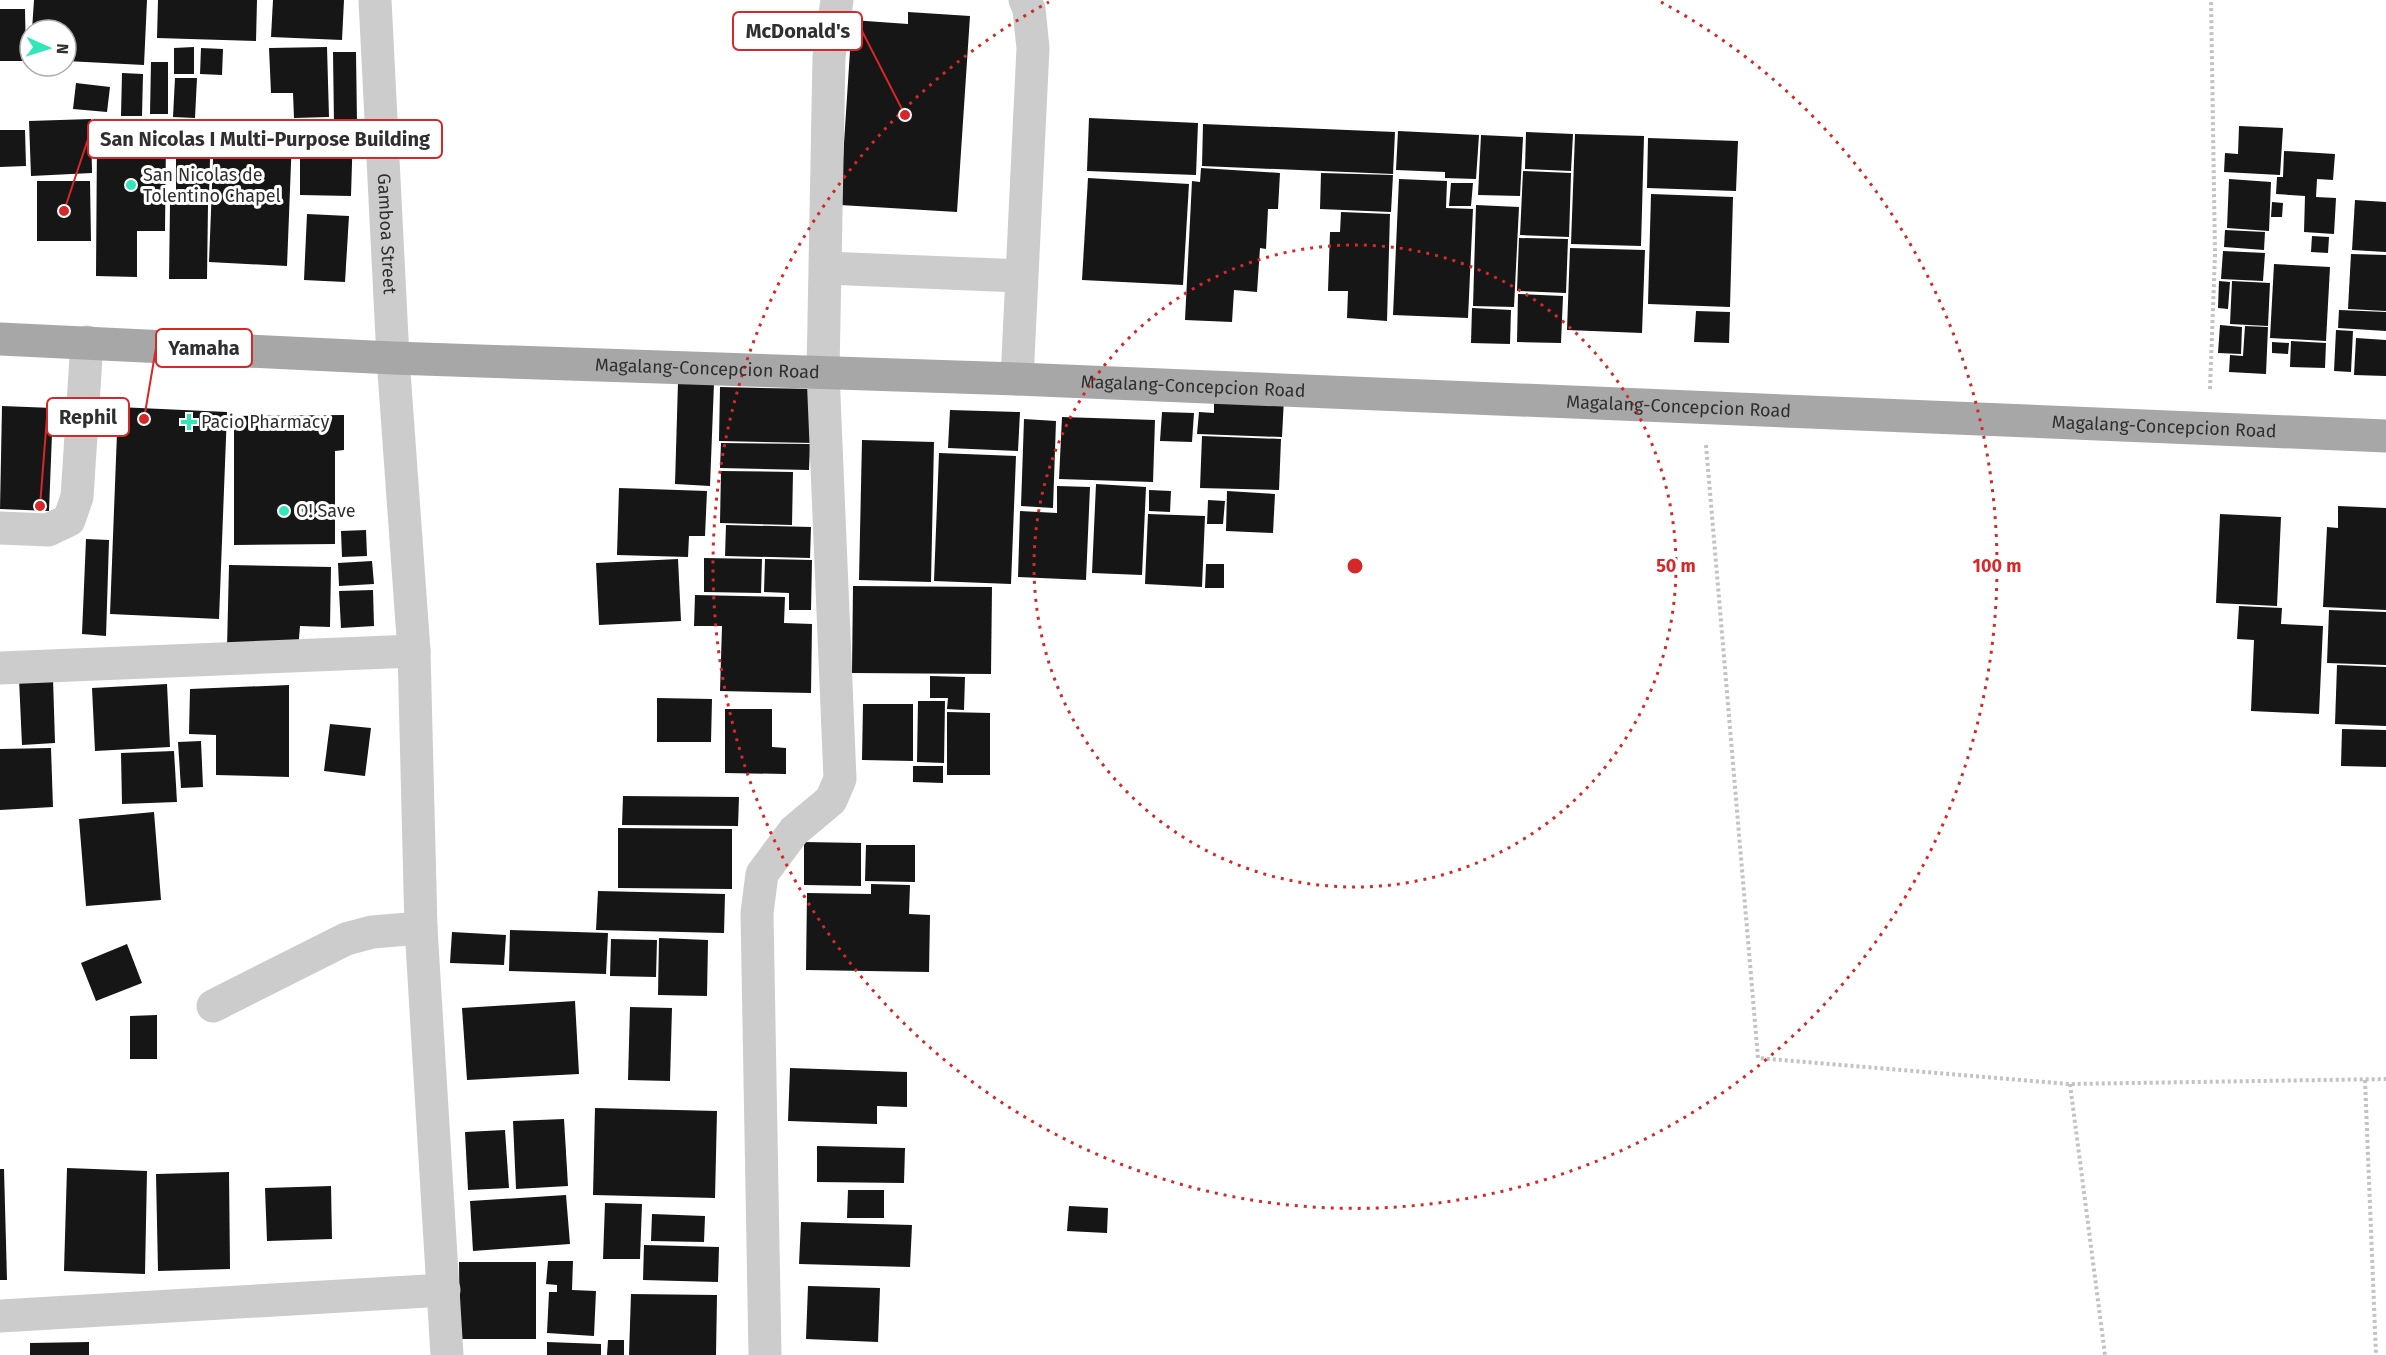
<svg xmlns="http://www.w3.org/2000/svg" width="2386" height="1355" font-family="'Fira Sans',sans-serif">
	<style>
		.building { fill: #161616 }
		.lines { fill: none; stroke-linecap: round; stroke-linejoin: round }
		.path { stroke: #c3c3c3; stroke-width: 4; stroke-dasharray: 3 3; stroke-linecap: butt }
		.minor { stroke: #ccc; stroke-width: 33 }
		.major { stroke: #a7a7a7; stroke-width: 33 }
		.ring { fill: none; stroke: #d62828; stroke-width: 3; stroke-dasharray: 3 6 }
		.poi-dot { fill: #31e6b9; stroke: #fff; stroke-width: 2 }
		.labels { text-anchor: middle; dominant-baseline: central; stroke-width: 6; stroke-linejoin: round; paint-order: stroke }
		.poi-label { font-size: 18px; fill: #2f2f2f; stroke: #fff; text-anchor: start }
		.street-label { font-size: 18px; fill: #2f2f2f; stroke: #fff }
		.centre { fill: #d62828; stroke: #fff; stroke-width: 3 }
		.ring-label { font-size: 18px; text-anchor: middle; font-weight: bold; fill: #d62828; stroke: #fff; stroke-width: 6; stroke-linejoin: round; paint-order: stroke }
		.leader { fill: none; stroke: #d62828; stroke-width: 2 }
		.callout-dot { fill: #d62828; stroke: #fff; stroke-width: 2 }
		.callout { fill: #fff; stroke: #d62828; stroke-width: 2 }
		.callout-label { font-size: 20px; text-anchor: middle; font-weight: bold; fill: #2f2f2f }
	</style>
	<rect width="100%" height="100%" fill="#fff"/>
	<g class="building">
		<path d="M34 0H147L144 65 66 61V30H32Z"/>
		<path d="M158 0H257L256 41 157 38Z"/>
		<path d="M273 0H344L342 40 271 37Z"/>
		<path d="M0 9H25L26 61H0Z"/>
		<path d="M908 12 970 16 957 212 840 205 852 20 908 24Z"/>
		<path d="M194 47V74H174V48Z"/>
		<path d="M327 47 329 117 294 118 293 93H271L269 48Z"/>
		<path d="M201 48 223 49 222 75 200 74Z"/>
		<path d="M333 52H356L357 123 334 124Z"/>
		<path d="M151 62H168V114H150Z"/>
		<path d="M122 73 143 74 142 116H121Z"/>
		<path d="M175 78H197L195 118 173 117Z"/>
		<path d="M76 83 110 87 107 112 73 109Z"/>
		<path d="M1089 118 1198 123 1196 175 1087 171Z"/>
		<path d="M91 119 92 173 31 176 29 121Z"/>
		<path d="M1203 124 1395 132 1393 174 1202 166Z"/>
		<path d="M2239 126 2283 128 2280 175 2224 172 2225 153 2238 154Z"/>
		<path d="M0 130H25L26 166 0 167Z"/>
		<path d="M300 130H353L351 196 300 195Z"/>
		<path d="M1398 131 1479 135 1476 179 1445 178V172L1396 170Z"/>
		<path d="M1526 132 1573 134 1571 171 1525 169Z"/>
		<path d="M1575 134 1644 136 1641 246 1571 244Z"/>
		<path d="M214 135 292 138 287 266 209 262Z"/>
		<path d="M1481 135 1523 137 1520 196 1478 195Z"/>
		<path d="M97 138H166L165 231H137V277L96 276Z"/>
		<path d="M1648 138 1738 141 1736 191 1647 188Z"/>
		<path d="M2284 151 2335 154 2333 180 2317 179 2316 197 2336 198 2334 234 2304 232 2305 196 2276 194 2277 177H2283Z"/>
		<path d="M176 158 210 159 209 196 176 195Z"/>
		<path d="M1201 168 1280 173 1278 209H1268L1266 249 1260 248 1257 292 1234 290 1232 322 1185 320 1192 181 1200 182Z"/>
		<path d="M1523 171 1571 173 1569 237 1520 235Z"/>
		<path d="M1321 173 1393 175 1391 212 1320 209Z"/>
		<path d="M1088 178 1189 184 1183 285 1082 280Z"/>
		<path d="M1399 179 1447 181 1446 208 1473 209 1468 318 1393 315Z"/>
		<path d="M2229 179 2271 182 2269 231 2227 228Z"/>
		<path d="M37 181H90L91 241H37Z"/>
		<path d="M1451 183H1473L1471 206H1449Z"/>
		<path d="M1651 194 1733 197 1730 307 1648 304Z"/>
		<path d="M2355 200 2386 202V252L2352 250Z"/>
		<path d="M2272 202 2283 203 2282 217H2271Z"/>
		<path d="M170 204 208 205 207 279H169Z"/>
		<path d="M1476 205 1519 207 1514 307 1473 306Z"/>
		<path d="M1341 212 1390 214 1387 321 1347 318 1348 291H1328L1330 232H1340Z"/>
		<path d="M307 214 349 216 345 282 304 280Z"/>
		<path d="M2225 230 2265 232 2264 250 2224 247Z"/>
		<path d="M2312 236 2329 237 2328 253 2311 252Z"/>
		<path d="M1519 238 1568 239 1566 293 1517 291Z"/>
		<path d="M1570 248 1645 250 1642 333 1567 330Z"/>
		<path d="M2223 251 2265 253 2263 281 2221 279Z"/>
		<path d="M2351 254 2386 255V311L2348 309Z"/>
		<path d="M2274 264 2330 267 2326 341 2270 338Z"/>
		<path d="M2219 281 2230 282 2228 309 2218 308Z"/>
		<path d="M2232 281 2270 283 2268 326 2230 324Z"/>
		<path d="M1518 294 1563 296 1561 343 1517 342Z"/>
		<path d="M1472 308 1511 310 1510 344 1471 343Z"/>
		<path d="M2339 310 2386 312V331L2338 328Z"/>
		<path d="M1696 311 1730 312 1729 343 1694 342Z"/>
		<path d="M2220 325 2242 327 2241 354 2218 353Z"/>
		<path d="M2245 326 2268 327 2266 374 2229 372 2230 355 2243 356Z"/>
		<path d="M2336 330 2353 331 2351 372 2334 371Z"/>
		<path d="M2356 338 2386 340V376L2354 375Z"/>
		<path d="M2291 341 2326 343 2325 368 2290 367Z"/>
		<path d="M2272 342 2289 343 2288 354 2272 353Z"/>
		<path d="M678 382 714 383 710 486 675 484Z"/>
		<path d="M720 387 815 389 813 443 719 441Z"/>
		<path d="M1214 396 1284 398 1282 437 1197 434 1199 412 1214 413Z"/>
		<path d="M2 406 53 408 49 511 0 509Z"/>
		<path d="M118 407 227 412 219 619 110 614Z"/>
		<path d="M950 410 1020 412 1018 451 948 448Z"/>
		<path d="M1162 412 1194 413 1192 442 1160 441Z"/>
		<path d="M344 415V450L335 451V544L234 545V416Z"/>
		<path d="M1062 417 1155 420 1153 482 1059 479Z"/>
		<path d="M1024 419 1056 421 1053 508 1021 506Z"/>
		<path d="M1202 436 1281 439 1279 490 1200 488Z"/>
		<path d="M862 440 934 442 931 582 859 580Z"/>
		<path d="M721 443 810 444 809 470 720 468Z"/>
		<path d="M939 453 1016 456 1011 584 934 581Z"/>
		<path d="M721 471 793 472 792 525 720 523Z"/>
		<path d="M1096 484 1146 487 1142 575 1092 573Z"/>
		<path d="M1057 486 1090 487 1086 580 1018 577 1020 511 1057 513Z"/>
		<path d="M619 488 707 491 705 536H689L688 557 617 555Z"/>
		<path d="M1149 490 1171 491 1170 512 1149 511Z"/>
		<path d="M1227 491 1275 494 1273 533 1226 531Z"/>
		<path d="M1208 500 1225 501 1223 524H1207Z"/>
		<path d="M2338 506 2386 508V610L2323 607 2327 527 2338 528Z"/>
		<path d="M1148 514 1205 516 1202 587 1145 584Z"/>
		<path d="M2220 514 2281 517 2277 606 2216 603Z"/>
		<path d="M726 525 811 527 810 558 725 556Z"/>
		<path d="M366 530 367 556 342 557 341 531Z"/>
		<path d="M86 539 109 540 106 636 82 634Z"/>
		<path d="M704 558 762 559 761 593 704 592Z"/>
		<path d="M678 559 681 621 599 625 596 563Z"/>
		<path d="M765 559 812 560 811 610H789V593L764 592Z"/>
		<path d="M372 561 374 584 339 586 338 563Z"/>
		<path d="M1206 564H1224V588H1205Z"/>
		<path d="M229 565 331 567 330 627 300 626 298 651 227 648Z"/>
		<path d="M853 586 992 587 991 674 852 673Z"/>
		<path d="M373 590 374 626 341 628 339 591Z"/>
		<path d="M695 595 785 597 784 623 812 624 811 693 720 691 722 626H694Z"/>
		<path d="M2239 606 2282 608 2281 624 2323 626 2319 714 2251 711 2254 640 2237 639Z"/>
		<path d="M2329 610 2386 612V665L2327 663Z"/>
		<path d="M2337 665 2386 667V726L2335 724Z"/>
		<path d="M930 676 965 677 964 710 947 709 948 698H930Z"/>
		<path d="M53 678 55 743 22 745 19 679Z"/>
		<path d="M167 684 170 747 95 751 92 688Z"/>
		<path d="M289 685V777L216 775V735L189 734 190 689Z"/>
		<path d="M657 698 712 699 711 742H657Z"/>
		<path d="M918 701H945L944 763 917 762Z"/>
		<path d="M863 704H913V761L862 760Z"/>
		<path d="M725 709H772V747L786 748V774L725 773Z"/>
		<path d="M947 712 990 713V775H947Z"/>
		<path d="M330 724 371 728 365 776 324 771Z"/>
		<path d="M2342 729 2386 730V767L2341 766Z"/>
		<path d="M201 741 203 787 181 788 178 742Z"/>
		<path d="M51 748 53 807 0 810V749Z"/>
		<path d="M174 751 177 802 122 804 121 753Z"/>
		<path d="M913 766H943V783L913 782Z"/>
		<path d="M623 796 739 797 738 826 622 825Z"/>
		<path d="M154 812 161 900 86 906 79 819Z"/>
		<path d="M618 828 732 829V889L618 888Z"/>
		<path d="M804 842 861 843V886L804 885Z"/>
		<path d="M866 845H915V882L865 881Z"/>
		<path d="M871 884 910 885 909 914 930 915 929 972 806 970 807 893 871 894Z"/>
		<path d="M598 891 725 894 724 933 596 930Z"/>
		<path d="M510 930 608 933 606 974 509 971Z"/>
		<path d="M452 932 506 935 504 965 450 963Z"/>
		<path d="M659 938 708 940 707 996 658 995Z"/>
		<path d="M611 939 657 940 656 977 610 976Z"/>
		<path d="M127 944 142 983 96 1001 81 963Z"/>
		<path d="M575 1001 579 1074 467 1080 462 1008Z"/>
		<path d="M630 1007 672 1008 670 1081 628 1080Z"/>
		<path d="M157 1015V1059H130V1016Z"/>
		<path d="M790 1068 907 1072V1107L877 1106V1124L788 1121Z"/>
		<path d="M595 1108 717 1111 715 1198 593 1195Z"/>
		<path d="M564 1119 568 1186 516 1189 513 1121Z"/>
		<path d="M505 1130 509 1188 468 1190 465 1132Z"/>
		<path d="M817 1146 905 1148 904 1183 817 1182Z"/>
		<path d="M67 1168 147 1171 145 1274 64 1271Z"/>
		<path d="M0 1169H4L7 1280H0Z"/>
		<path d="M229 1172 230 1269 158 1271 156 1174Z"/>
		<path d="M331 1186 332 1239 267 1241 265 1188Z"/>
		<path d="M848 1190H884V1218H847Z"/>
		<path d="M566 1195 570 1244 473 1251 470 1201Z"/>
		<path d="M605 1203 642 1204 640 1259H603Z"/>
		<path d="M1069 1206 1108 1208 1107 1233 1067 1231Z"/>
		<path d="M652 1214 705 1216 704 1242 651 1241Z"/>
		<path d="M801 1222 912 1225 910 1267 799 1264Z"/>
		<path d="M644 1245 719 1247 718 1282 643 1280Z"/>
		<path d="M548 1261H573L572 1290 596 1291 594 1336 547 1333 549 1292H557V1285L546 1284Z"/>
		<path d="M459 1262H536V1339H460Z"/>
		<path d="M808 1286 880 1288 878 1342 806 1339Z"/>
		<path d="M631 1294 717 1295 716 1355H629Z"/>
		<path d="M608 1340H624V1355H607Z"/>
		<path d="M89 1342V1355H30V1343Z"/>
		<path d="M547 1342 601 1344V1355H547Z"/>
	</g>
	<g class="lines">
		<g class="path">
			<path d="M2210 389 2215 255 2211 0"/>
			<path d="M1706 445 1758 1058 2070 1084 2386 1079"/>
			<path d="M2365 1080 2376 1355"/>
			<path d="M2070 1084 2105 1355"/>
		</g>
		<g class="minor">
			<path id="s1" d="M375 0 393 358 414 651 421 928 447 1355"/>
			<path d="M826 268 1021 276"/>
			<path d="M1017 379 1033 48 1029 9 1025 0"/>
			<path d="M0 528 48 530 69 520 77 497 87 342"/>
			<path d="M0 668 414 651"/>
			<path d="M213 1006 346 939 372 932 421 928"/>
			<path d="M0 1316 444 1290"/>
			<path d="M765 1355 757 913 762 874 794 831 831 800 840 779 823 372 829 57 837 0"/>
		</g>
		<path class="major" id="s2" d="M0 339 393 358 1017 379 2386 436"/>
	</g>
	<g class="ring">
		<circle cx="1355" cy="566" r="321"/>
		<path d="M1661 2A642 642 0 1 1 1049 2"/>
	</g>
	<g class="poi-dot">
		<circle cx="131" cy="185" r="6"/>
		<path d="M186 413h6v6h6v6h-6v6h-6v-6h-6v-6h6z"/>
		<circle cx="284" cy="511" r="6"/>
	</g>
	<g class="labels">
		<g class="poi-label">
			<text x="143" y="175">San Nicolas de<tspan x="143" dy="21">Tolentino Chapel</tspan></text>
			<text x="201" y="422">Pacio Pharmacy</text>
			<text x="296" y="511">O! Save</text>
		</g>
		<g class="street-label">
			<text stroke="none"><textPath href="#s1" startOffset="234">Gamboa Street</textPath></text>
			<text stroke="none"><textPath href="#s2" startOffset="708">Magalang-Concepcion Road</textPath></text>
			<text stroke="none"><textPath href="#s2" startOffset="1194">Magalang-Concepcion Road</textPath></text>
			<text stroke="none"><textPath href="#s2" startOffset="1680">Magalang-Concepcion Road</textPath></text>
			<text stroke="none"><textPath href="#s2" startOffset="2166">Magalang-Concepcion Road</textPath></text>
		</g>
	</g>
	<circle cx="1355" cy="566" r="9" class="centre"/>
	<g class="ring-label">
		<text x="1676" y="572">50 m</text>
		<text x="1997" y="572">100 m</text>
	</g>
	<path class="leader" d="M905 115L862 31M64 211L88 139M144 419L156 348M40 506L47 417"/>
	<g class="callout-dot">
		<circle cx="905" cy="115" r="6"/>
		<circle cx="64" cy="211" r="6"/>
		<circle cx="144" cy="419" r="6"/>
		<circle cx="40" cy="506" r="6"/>
	</g>
	<g class="callout">
		<rect x="733" y="12" width="129" height="38" rx="6"/>
		<rect x="88" y="120" width="354" height="38" rx="6"/>
		<rect x="156" y="329" width="96" height="38" rx="6"/>
		<rect x="47" y="398" width="82" height="38" rx="6"/>
	</g>
	<g class="callout-label">
		<text x="798" y="38">McDonald's</text>
		<text x="265" y="146">San Nicolas I Multi-Purpose Building</text>
		<text x="204" y="355">Yamaha</text>
		<text x="88" y="424">Rephil</text>
	</g>
	<g transform="translate(48 48) rotate(93)"><circle r="28" fill="#ffffff" stroke="#acacac" stroke-width="1.5"/>
	<path d="M0-4.5L10 22L0 15L-10 22Z" fill="#31e6b9"/>
	<text y="-9" font-size="16" font-weight="bold" text-anchor="middle" fill="#2f2f2f">N</text>
	</g>
</svg>
